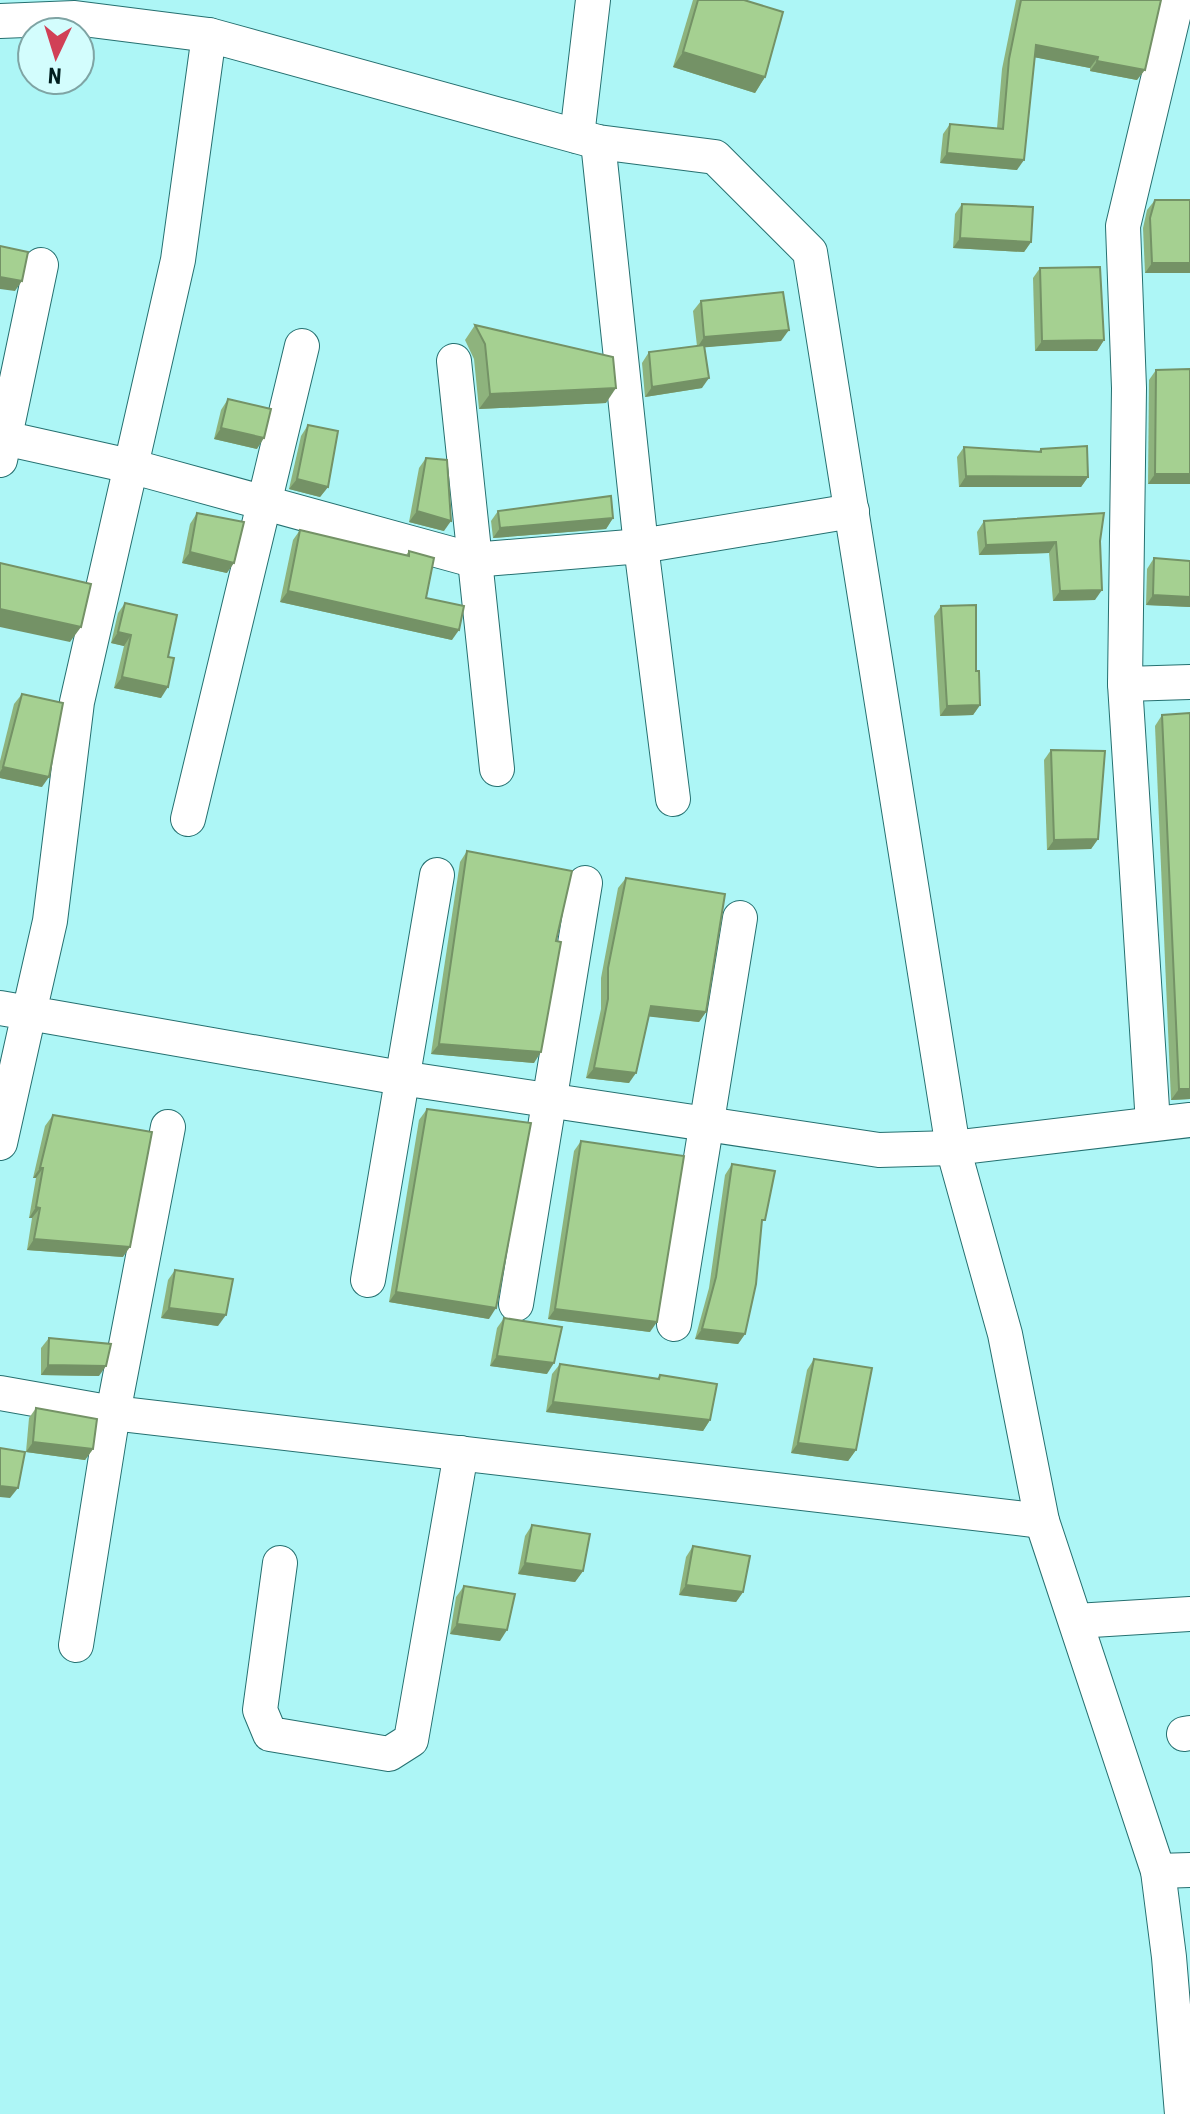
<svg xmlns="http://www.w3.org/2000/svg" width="1190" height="2114" font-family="'Roboto Condensed',sans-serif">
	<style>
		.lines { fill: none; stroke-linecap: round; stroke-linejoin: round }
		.minor-casing { stroke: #257070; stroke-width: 36 }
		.minor { stroke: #fff; stroke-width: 34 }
		.wall { fill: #8eb37d }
		.shaded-wall { fill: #749266 }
		.building { fill: #a5d091; stroke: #749266; stroke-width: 2 }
	</style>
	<rect width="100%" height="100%" fill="#adf6f6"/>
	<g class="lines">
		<g class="minor-casing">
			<g id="minor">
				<path d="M0 21 75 18 209 35 598 142 715 157 810 252 953 1148 1005 1334 1042 1521 1158 1871 1169 1957 1182 2114"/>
				<path d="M209 35 178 260 77 702 50 921 29 1013 401 1078 879 1150 953 1148 1190 1120"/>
				<path d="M577 136 593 0"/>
				<path d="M598 142 641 546 852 511"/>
				<path d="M454 361 497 769"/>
				<path d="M0 437 130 466 473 560 641 546 673 799"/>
				<path d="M0 460 41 265"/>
				<path d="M1125 684 1129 388 1123 226 1177 0"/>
				<path d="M188 819 302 346"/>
				<path d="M0 1008 29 1013 0 1143"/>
				<path d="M1153 1124 1125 684 1190 682"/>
				<path d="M368 1280 437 875"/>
				<path d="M516 1304 585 883"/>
				<path d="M674 1324 740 918"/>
				<path d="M0 1393 113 1413 1042 1521"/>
				<path d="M280 1563 260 1710 270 1734 389 1754 411 1740 461 1453"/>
				<path d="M1076 1621 1190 1614"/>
				<path d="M76 1645 113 1413 168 1127"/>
				<path d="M1184 1734 1190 1733"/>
				<path d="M1158 1871 1190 1870"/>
			</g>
		</g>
		<use href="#minor" class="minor"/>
	</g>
	<g class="wall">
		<path d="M693 0H744L765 77 755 93 673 67Z"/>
		<path d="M1016 0H1161L1137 80 1090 71V68L1034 57 1017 170 940 163 943 134 950 124 997 128 1002 69Z"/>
		<path d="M1155 200 1190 273H1145L1143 228 1147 210Z"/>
		<path d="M962 204 1031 242 1024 252 953 248 955 214Z"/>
		<path d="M1040 268 1104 340 1097 351H1035L1033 278Z"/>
		<path d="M701 301 781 341 704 347 702 388 645 397 642 363 649 352 697 346 693 311Z"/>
		<path d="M475 325 606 403 479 409 474 359 465 340Z"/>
		<path d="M1190 369V484H1148L1149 380 1156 370Z"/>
		<path d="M228 399 257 449 214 439 221 410Z"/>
		<path d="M308 425 328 487 320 497 289 489 301 436Z"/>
		<path d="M964 447 1038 452 1041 449 1088 477 1081 487H959L957 457Z"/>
		<path d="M426 458 444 531 409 522 419 468Z"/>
		<path d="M498 511 613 518 606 529 493 538 491 521Z"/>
		<path d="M197 513 227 573 182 563 190 524Z"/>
		<path d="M984 521 1100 541 1095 600 1053 601 1049 553 979 555 977 532Z"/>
		<path d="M300 530 406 555 409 551 426 598 452 640 280 602 293 540Z"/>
		<path d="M1154 558 1190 561V607L1146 605 1147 569Z"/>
		<path d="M125 603 168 657 161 698 114 688 124 646 111 643 118 613Z"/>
		<path d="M941 606 976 671 980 705 973 715 940 716 934 616Z"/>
		<path d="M22 694 42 787 0 778V761L14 704Z"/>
		<path d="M1190 713V1099L1171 1100 1155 726 1162 715Z"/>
		<path d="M1051 750 1098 839 1091 849 1047 850 1044 760Z"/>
		<path d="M467 851 556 941 534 1063 431 1054 460 862Z"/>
		<path d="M626 878 706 1012 699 1022 649 1016 629 1083 586 1078 601 1009V978L618 888Z"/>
		<path d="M427 1109 489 1319 389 1302 419 1120Z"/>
		<path d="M53 1115 123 1257 27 1250 32 1218H29L36 1178H33L45 1126Z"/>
		<path d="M581 1141 650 1332 548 1319 574 1151Z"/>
		<path d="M732 1164 761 1225 745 1334 738 1344 695 1339 709 1288 725 1175Z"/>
		<path d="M175 1270 218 1326 161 1318 168 1280Z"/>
		<path d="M504 1318 547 1374 490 1366 497 1328Z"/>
		<path d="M49 1338 99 1376 41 1375V1348Z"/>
		<path d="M814 1359 856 1450 848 1461 791 1453 807 1370Z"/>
		<path d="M560 1364 657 1379 660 1375 710 1420 703 1431 546 1412 552 1374Z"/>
		<path d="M36 1408 93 1449 85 1460 26 1452 29 1418Z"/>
		<path d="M532 1525 583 1571 575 1582 518 1574 525 1536Z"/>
		<path d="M693 1546 743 1592 736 1602 679 1595 686 1557Z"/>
		<path d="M464 1586 500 1641 450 1634 456 1597Z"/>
	</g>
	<g class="shaded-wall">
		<path d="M1036 45 1098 57 1090 68 1028 56Z"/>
		<path d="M683 52 765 77 755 93 673 67Z"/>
		<path d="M1097 61 1145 70 1137 80 1090 71Z"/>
		<path d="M947 153 1024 160 1017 170 940 163Z"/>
		<path d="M960 238 1031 242 1024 252 953 248Z"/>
		<path d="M1152 263H1190V273H1145Z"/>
		<path d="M0 277 22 281 15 291 0 289Z"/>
		<path d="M789 330 781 341 697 348 704 337Z"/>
		<path d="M1104 340 1097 351H1035L1042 341Z"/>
		<path d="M709 378 702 388 645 397 652 387Z"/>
		<path d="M616 388 606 403 479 409 490 394Z"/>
		<path d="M221 428 264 438 257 449 214 439Z"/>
		<path d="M1155 474H1190V484H1148Z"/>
		<path d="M966 476 1088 477 1081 487H959Z"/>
		<path d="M297 479 328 487 320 497 289 489Z"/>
		<path d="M417 511 451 521 444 531 409 522Z"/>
		<path d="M613 518 606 529 493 538 500 528Z"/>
		<path d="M1056 542 1049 553 979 555 986 545Z"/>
		<path d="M190 552 234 563 227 573 182 563Z"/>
		<path d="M1102 590 1095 600 1053 601 1060 591Z"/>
		<path d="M288 591 459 630 452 640 280 602Z"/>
		<path d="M1153 595 1190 597V607L1146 605Z"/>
		<path d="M0 609 81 627 70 642 0 627Z"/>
		<path d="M118 632 131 635 124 646 111 643Z"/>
		<path d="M122 677 168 687 161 698 114 688Z"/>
		<path d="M980 705 973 715 940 716 947 706Z"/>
		<path d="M3 767 49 777 42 787 0 778V772Z"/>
		<path d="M1098 839 1091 849 1047 850 1054 840Z"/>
		<path d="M651 1006 706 1012 699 1022 644 1016Z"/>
		<path d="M439 1044 541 1052 534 1063 431 1054Z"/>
		<path d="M594 1068 636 1073 629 1083 586 1078Z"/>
		<path d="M1179 1089H1190V1099L1171 1100Z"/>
		<path d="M40 1168H43L36 1178H33Z"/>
		<path d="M36 1207 40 1208 32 1218H29Z"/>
		<path d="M34 1239 130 1247 123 1257 27 1250Z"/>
		<path d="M396 1292 496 1308 489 1319 389 1302Z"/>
		<path d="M169 1308 226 1315 218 1326 161 1318Z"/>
		<path d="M555 1309 657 1322 650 1332 548 1319Z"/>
		<path d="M702 1329 745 1334 738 1344 695 1339Z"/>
		<path d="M497 1356 554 1363 547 1374 490 1366Z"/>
		<path d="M48 1365 106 1366 99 1376 41 1375Z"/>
		<path d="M553 1402 710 1420 703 1431 546 1412Z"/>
		<path d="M33 1442 93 1449 85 1460 26 1452Z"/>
		<path d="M798 1443 856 1450 848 1461 791 1453Z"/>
		<path d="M0 1486 18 1488 10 1498 0 1497Z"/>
		<path d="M525 1563 583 1571 575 1582 518 1574Z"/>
		<path d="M686 1585 743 1592 736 1602 679 1595Z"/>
		<path d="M457 1624 507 1630 500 1641 450 1634Z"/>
	</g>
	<g class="building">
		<path d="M698 0H744L783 12 765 77 683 52Z"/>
		<path d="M1021 0H1161L1145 70 1097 61 1098 57 1036 45 1024 160 947 153 950 124 1003 129 1009 59Z"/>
		<path d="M1155 200H1190V263H1152L1150 218Z"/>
		<path d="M962 204 1033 207 1031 242 960 238Z"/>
		<path d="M0 246 28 252 22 281 0 277Z"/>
		<path d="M1100 267 1104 340 1042 341 1040 268Z"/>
		<path d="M783 292 789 330 704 337 701 301Z"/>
		<path d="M475 325 613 357 616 388 490 394 485 344Z"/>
		<path d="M704 345 709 378 652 387 649 352Z"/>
		<path d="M1190 369V474H1155L1156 370Z"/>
		<path d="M228 399 271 409 264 438 221 428Z"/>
		<path d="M308 425 338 431 328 487 297 479Z"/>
		<path d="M1087 446 1088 477 966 476 964 447 1041 452V449Z"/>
		<path d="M426 458 447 460 451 521 417 511Z"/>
		<path d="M611 496 613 518 500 528 498 511Z"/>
		<path d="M197 513 244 522 234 563 190 552Z"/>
		<path d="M1104 513 1100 541 1102 590 1060 591 1056 542 986 545 984 521Z"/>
		<path d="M300 530 409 556V551L434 558 426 598 464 606 459 630 288 591Z"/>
		<path d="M1154 558 1190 561V597L1153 595Z"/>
		<path d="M0 563 91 584 81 627 0 609Z"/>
		<path d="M125 603 177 615 168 657 174 658 168 687 122 677 131 635 118 632Z"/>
		<path d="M976 605V671H979L980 705 947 706 941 606Z"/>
		<path d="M22 694 63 703 49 777 3 767Z"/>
		<path d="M1190 713V1089H1179L1162 715Z"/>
		<path d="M1051 750 1105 751 1098 839 1054 840Z"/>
		<path d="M467 851 572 871 556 941 561 942 541 1052 439 1044Z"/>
		<path d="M626 878 725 894 706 1012 651 1006 636 1073 594 1068 608 999V968Z"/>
		<path d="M427 1109 531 1123 496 1308 396 1292Z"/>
		<path d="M53 1115 152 1132 130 1247 34 1239 40 1208 36 1207 43 1168H40Z"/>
		<path d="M581 1141 684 1156 657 1322 555 1309Z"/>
		<path d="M732 1164 775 1171 765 1220H762L756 1284 745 1334 702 1329 716 1277Z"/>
		<path d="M175 1270 233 1279 226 1315 169 1308Z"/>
		<path d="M504 1318 562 1327 554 1363 497 1356Z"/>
		<path d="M49 1338 111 1344 106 1366 48 1365Z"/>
		<path d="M814 1359 872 1368 856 1450 798 1443Z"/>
		<path d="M560 1364 659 1379 660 1375 717 1384 710 1420 553 1402Z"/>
		<path d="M36 1408 97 1419 93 1449 33 1442Z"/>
		<path d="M0 1448 25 1452 18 1488 0 1486Z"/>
		<path d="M532 1525 590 1534 583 1571 525 1563Z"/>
		<path d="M693 1546 750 1556 743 1592 686 1585Z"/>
		<path d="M464 1586 515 1594 507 1630 457 1624Z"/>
	</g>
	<g transform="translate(56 56) rotate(184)"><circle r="38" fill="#d3fdfd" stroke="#7fa4a4" stroke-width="2"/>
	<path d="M0-6L14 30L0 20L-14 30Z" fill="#d14056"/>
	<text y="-12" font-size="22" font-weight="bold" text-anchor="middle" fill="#001e1e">N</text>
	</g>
</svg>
